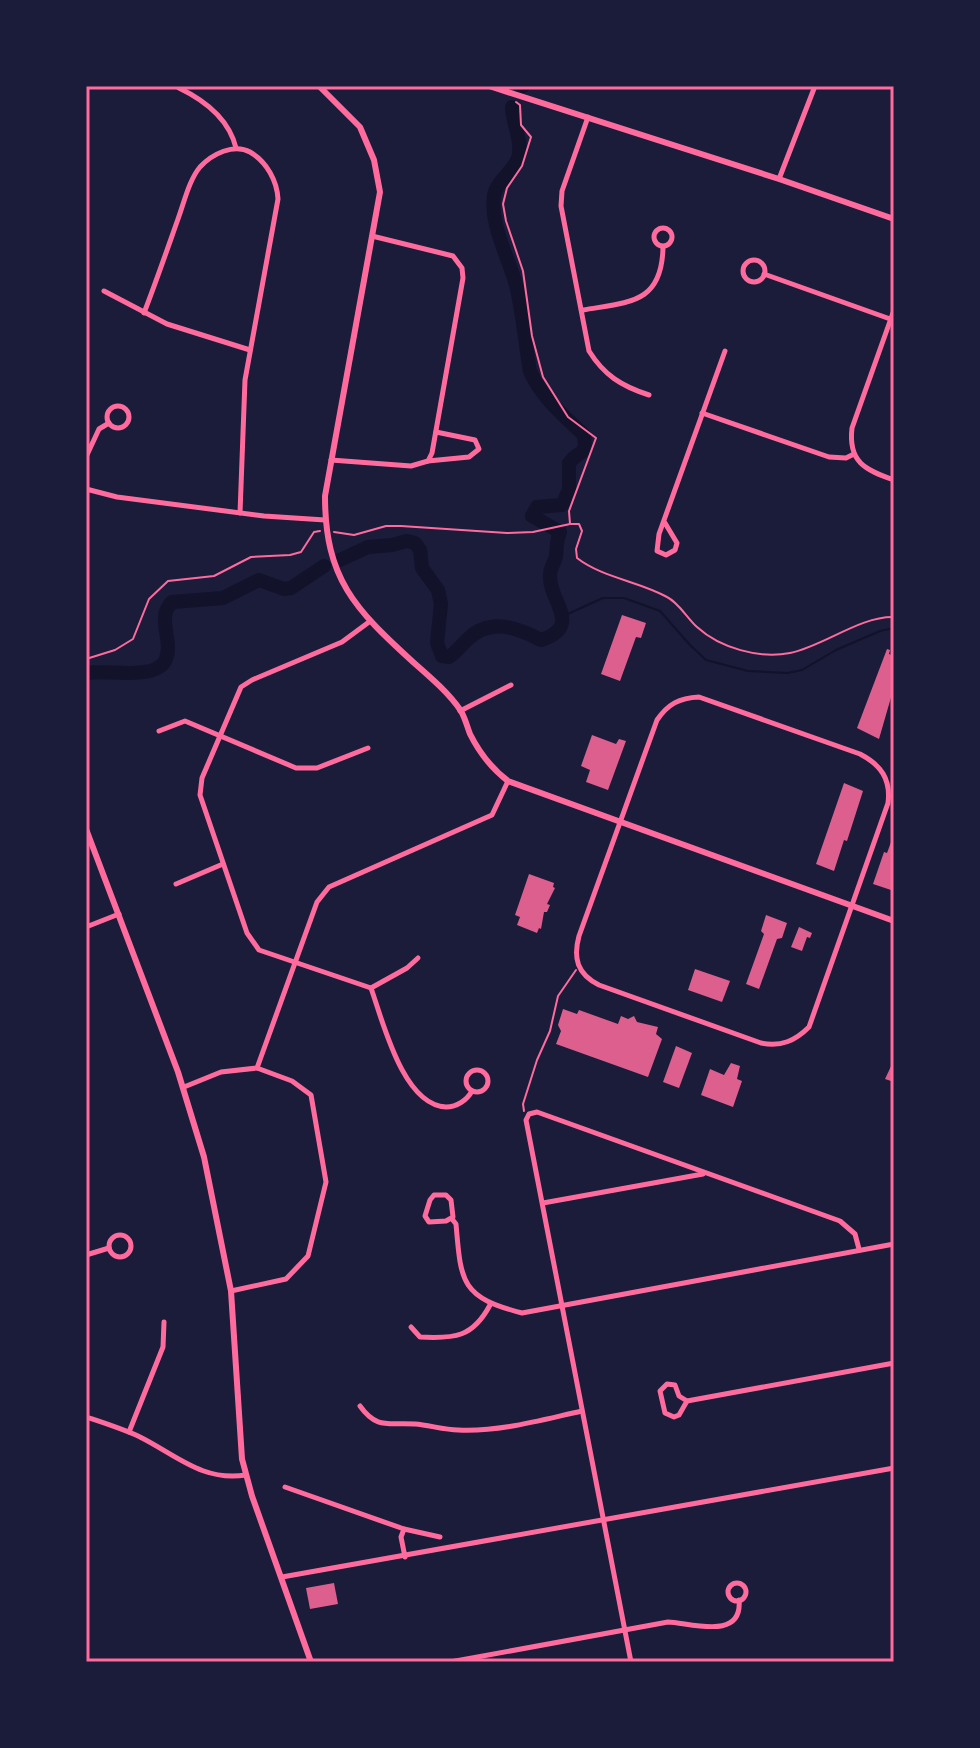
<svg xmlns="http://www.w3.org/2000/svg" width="980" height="1748" font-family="Spectral,serif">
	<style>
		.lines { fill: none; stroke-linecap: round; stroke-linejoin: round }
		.stream { stroke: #12122b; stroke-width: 2 }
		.river { stroke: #12122b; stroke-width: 14 }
		.building { fill: #dd5f8e }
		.path { stroke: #ff6b9d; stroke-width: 2 }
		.minor { stroke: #ff6b9d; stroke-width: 5 }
		.tertiary { stroke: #ff6b9d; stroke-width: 6 }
		.secondary { stroke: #ff6b9d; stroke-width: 6 }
		.neatline { fill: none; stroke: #ff6b9d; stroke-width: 3 }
	</style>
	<rect width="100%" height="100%" fill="#1b1b3a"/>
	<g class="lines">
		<path class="stream" d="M561 617 603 598H624L660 611 690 645 706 660 748 671 787 673 802 670 836 650 880 631 894 628"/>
		<g class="river">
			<path d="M521 87 523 86"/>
			<path d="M340 560 368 547 392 545 407 541 415 543 420 550 422 568 438 590 441 604 437 643 442 656 449 657C457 652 461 645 468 639 490 617 518 628 541 640 584 626 548 600 550 575 550 568 555 562 556 556 557 547 556 541 560 532L532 516 537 507 562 505 569 490V463C579 449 587 458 584 435 564 416 541 397 530 371 525 343 523 313 516 285 509 258 490 226 494 196 496 180 515 172 519 155 522 138 512 123 512 107"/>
			<path d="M86 673C105 669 154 681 165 661 175 641 155 619 172 602L223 598 259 580 284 589 291 588 324 566"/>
		</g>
	</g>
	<g class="building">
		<path d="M622 615 646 623 641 638 636 637 620 681 601 674Z"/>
		<path d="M887 649 890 650 889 654 894 656V687L879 739 857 728Z"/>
		<path d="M592 735 616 744 619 739 626 741 608 790 586 782 590 770 581 766Z"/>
		<path d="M844 783 863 791 847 841 844 840 834 871 816 864Z"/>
		<path d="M894 834V891L873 884 884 852 887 853Z"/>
		<path d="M529 874 554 883 553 887 555 888 547 904 550 905 547 912H544L541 929 539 928 537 933 517 925 520 917 515 915Z"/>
		<path d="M766 915 787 923 782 938 777 939 759 989 746 984 764 934 761 931Z"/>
		<path d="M799 927 812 933 810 938 807 937 802 951 791 947Z"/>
		<path d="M695 969 730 981 722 1002 688 990Z"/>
		<path d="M563 1009 577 1014 579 1010 618 1024 621 1016 628 1019 634 1016 637 1022 658 1027 656 1034 662 1039 648 1077 556 1044 561 1031 558 1025Z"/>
		<path d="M676 1046 692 1053 679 1088 663 1082Z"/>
		<path d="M894 1060V1082L885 1079Z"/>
		<path d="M731 1063 740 1066 737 1079 742 1081 733 1107 701 1095 710 1069 724 1075Z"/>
		<path d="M334 1583 338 1604 310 1609 306 1588Z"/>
	</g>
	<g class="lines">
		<g class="path">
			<path d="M571 524H579L582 531 576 549 577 558C603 578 638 581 667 597 679 603 687 618 697 627 720 648 759 659 790 653 824 646 860 616 894 617"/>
			<path d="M334 532 354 535 386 526H401L507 533 533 532 570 524 569 511 596 438 568 417 543 377 532 336 523 271 506 221 503 204 507 188 522 166 531 137 521 125 520 105 516 102"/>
			<path d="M86 659 115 650 133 639 149 599 168 581 214 576 251 557 290 555 301 552 314 532 320 531"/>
			<path d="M524 1111 523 1104 537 1060 550 1031 558 996 576 970"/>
		</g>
		<g class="minor">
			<path d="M179 88C204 100 229 119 236 148"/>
			<path d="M588 117 562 191 561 206 589 351C604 375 621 386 649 395"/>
			<path d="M779 179 815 86"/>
			<circle cx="663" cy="237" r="9"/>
			<circle cx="754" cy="271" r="11"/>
			<path d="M764 274 893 320"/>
			<path d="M104 291 167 324 250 350"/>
			<path d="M583 310C629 302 662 304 663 247"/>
			<path d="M894 310 852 428C848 462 865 470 894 480"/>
			<path d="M144 313C156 282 167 250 178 219 184 203 189 180 200 167 212 154 234 143 250 152 267 162 277 181 278 199L245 380 240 513"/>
			<circle cx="118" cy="417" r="11"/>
			<path d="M702 413 829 457 846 458 854 454"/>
			<path d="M86 457 99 429 109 423"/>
			<path d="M331 460 411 466 428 461 432 453 463 278 462 268 453 256 372 236"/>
			<path d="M428 461 469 457 479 449 475 440 436 432"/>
			<path d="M86 489 117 497 264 516 325 520"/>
			<path d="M665 523 677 543 675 550 666 555 657 551 659 534 725 351"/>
			<path d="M369 622 342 642 252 680 241 687 202 778 200 795 247 933 259 950 371 988"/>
			<path d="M699 697 860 754C881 765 891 779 888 803L809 1027C795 1041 781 1047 761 1043L599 985C577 974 573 958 579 936L657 720C668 704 679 698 699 697Z"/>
			<path d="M460 711 511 685"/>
			<path d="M159 731 185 721 296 768H317L368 748"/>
			<path d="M176 884 223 864"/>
			<path d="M86 927 119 914"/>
			<path d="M371 988C383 1022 403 1105 446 1107 457 1107 467 1100 472 1091"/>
			<path d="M371 988 407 968 418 958"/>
			<circle cx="477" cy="1081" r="11"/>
			<path d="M184 1087 221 1072 257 1068 317 902 329 887 492 815 508 781"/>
			<path d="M446 1195 451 1200 453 1217 446 1221 429 1222 425 1216 430 1200 434 1195Z"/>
			<path d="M543 1203 703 1174"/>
			<path d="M452 1219 456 1224C461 1283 461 1297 522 1313L894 1244"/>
			<circle cx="120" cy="1246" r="11"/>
			<path d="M86 1255 109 1248"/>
			<path d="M231 1291 286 1279 308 1256 326 1182 311 1095 292 1081 257 1068"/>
			<path d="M411 1327 420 1337C455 1339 473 1337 490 1305"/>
			<path d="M667 1384 675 1385 679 1396 687 1401 679 1415 674 1417 665 1413 660 1391Z"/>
			<path d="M687 1401 894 1363"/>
			<path d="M360 1406C377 1430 389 1422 415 1424 429 1425 444 1430 458 1430 500 1432 541 1420 582 1411"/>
			<path d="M86 1417C104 1423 123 1429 140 1437 176 1455 203 1482 246 1475"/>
			<path d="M129 1432 163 1347 164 1322"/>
			<path d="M285 1487 404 1529 440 1537"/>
			<path d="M404 1529 401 1537 405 1557"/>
			<path d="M282 1577 894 1468"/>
			<circle cx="737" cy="1592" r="9"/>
			<path d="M450 1662 668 1622C691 1623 743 1641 739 1600"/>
			<path d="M631 1662 526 1120 529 1114 537 1112 840 1221 855 1234 859 1249"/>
		</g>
		<g class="tertiary">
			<path d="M319 86 360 127 374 160 380 192 325 496C325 579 355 609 413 662 429 676 449 693 461 711 465 718 467 726 470 734 480 754 491 768 508 781L894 921"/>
			<path d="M86 829 178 1072 204 1157 231 1291 242 1459 252 1496 311 1662"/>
		</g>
		<g class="secondary">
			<path d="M489 86 779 179 894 219"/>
			<path d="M894 1242V1248"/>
		</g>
	</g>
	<rect width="980" height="1748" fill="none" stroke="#1b1b3a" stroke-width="176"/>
	<rect x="88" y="88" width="804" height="1572" class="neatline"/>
</svg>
